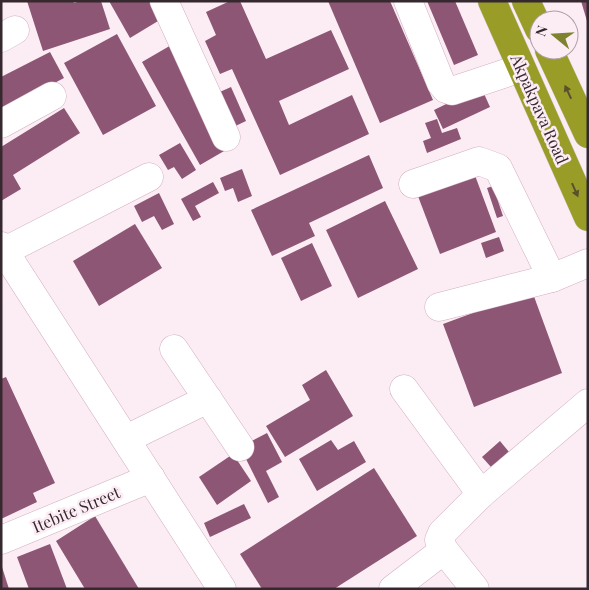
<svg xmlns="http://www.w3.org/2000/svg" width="589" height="590" font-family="'Playfair Display',serif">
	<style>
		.building { fill: #8c5674 }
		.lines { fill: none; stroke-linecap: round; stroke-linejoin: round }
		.minor-casing { stroke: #d1aec0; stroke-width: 29 }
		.highway-casing { stroke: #d3d0d1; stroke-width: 29 }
		.minor { stroke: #fff; stroke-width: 28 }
		.highway { stroke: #999d28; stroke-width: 28 }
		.oneway { fill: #59512d }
		.labels { text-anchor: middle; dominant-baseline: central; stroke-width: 5; stroke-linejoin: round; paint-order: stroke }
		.street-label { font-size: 16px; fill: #36282f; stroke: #fcedf5 }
	</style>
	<rect width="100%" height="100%" fill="#fcedf5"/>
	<g class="building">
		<path d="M27 1H73L74 3 81 1H101L110 29 43 51Z"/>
		<path d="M109 1H159L168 15 130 38Z"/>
		<path d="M230 1H240L266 59 331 30 349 69 279 101 289 125 352 95 369 134 280 175 232 69 220 74 205 41 216 35 206 12Z"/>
		<path d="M328 1H390L433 100 380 123Z"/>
		<path d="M427 1H455L478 55 454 65Z"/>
		<path d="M581 1H588V21H587Z"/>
		<path d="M117 34 156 106 103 135 64 63Z"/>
		<path d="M173 44 231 147 200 165 142 62Z"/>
		<path d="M50 52 64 78 1 111V77Z"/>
		<path d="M231 87 246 121 227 130 213 95Z"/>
		<path d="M481 87 490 107 443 129 434 110Z"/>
		<path d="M64 108 80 133 13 175 21 189 1 201V147Z"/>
		<path d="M437 119 442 133 457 128 461 139 427 153 423 141 431 138 425 123Z"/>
		<path d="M180 143 196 170 182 179 174 167 168 170 159 155Z"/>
		<path d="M369 155 383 188 309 223 315 236 272 256 251 210Z"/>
		<path d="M242 169 252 196 238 202 233 188 225 191 220 178Z"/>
		<path d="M473 170 496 232 440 254 416 191Z"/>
		<path d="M213 182 219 193 195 206 201 217 193 221 181 199Z"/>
		<path d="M493 186 503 216 497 218 487 188Z"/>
		<path d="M159 193 174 224 162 230 154 216 142 222 134 206Z"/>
		<path d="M385 201 418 269 358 298 326 230Z"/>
		<path d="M135 224 162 268 99 306 73 261Z"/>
		<path d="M499 237 504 251 486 258 481 243Z"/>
		<path d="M312 243 332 286 301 301 281 258Z"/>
		<path d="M532 291 562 373 474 407 443 324Z"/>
		<path d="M326 370 353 416 285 457 266 426 310 400 302 385Z"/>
		<path d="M6 377 55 483 33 493 37 502 1 519V379Z"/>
		<path d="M267 433 282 462 266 471 279 497 268 503 240 447Z"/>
		<path d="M331 440 338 450 354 441 366 462 317 491 299 459Z"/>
		<path d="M500 441 509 452 491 467 482 457Z"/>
		<path d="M233 454 251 481 217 505 199 477Z"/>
		<path d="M374 468 417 536 334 589H262L240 554Z"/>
		<path d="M244 504 251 518 210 537 204 523Z"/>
		<path d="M95 516 139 589H85L56 541Z"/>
		<path d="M50 544 67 589H29L17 557Z"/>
		<path d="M1 567H2L9 589H1Z"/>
	</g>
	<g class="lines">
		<g class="minor-casing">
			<g id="minor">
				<path d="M164 1 226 137"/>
				<path d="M408 1 441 83 446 89 452 91 521 68"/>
				<path d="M1 38 15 30"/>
				<path d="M1 124 52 96"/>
				<path d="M413 184 479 161 498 168 552 278"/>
				<path d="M1 246 222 589"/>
				<path d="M1 253 149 177"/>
				<path d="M439 307 552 278 588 263"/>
				<path d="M174 349 240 447"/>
				<path d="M404 389 481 494"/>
				<path d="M126 439 208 399"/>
				<path d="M1 540 151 478"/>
				<path d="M393 589 444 550"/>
				<path d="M475 589 444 550 439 540 442 533 481 494 588 403"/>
			</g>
		</g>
		<g class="highway-casing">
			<g id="highway">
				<path d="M492 1 588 217"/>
				<path d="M526 1 539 29"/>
				<path d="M549 50 588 134"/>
			</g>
		</g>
		<use href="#minor" class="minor"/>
		<use href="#highway" class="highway"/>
	</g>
	<defs><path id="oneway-solid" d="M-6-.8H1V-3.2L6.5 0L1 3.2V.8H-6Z" transform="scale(1.25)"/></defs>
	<g class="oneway">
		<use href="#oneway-solid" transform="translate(568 92) rotate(-115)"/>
		<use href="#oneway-solid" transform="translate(575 190) rotate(66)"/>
	</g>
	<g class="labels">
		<g class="street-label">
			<text transform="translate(540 109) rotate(66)">Akpakpava Road</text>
			<text transform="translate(76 509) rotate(-23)">Itebite Street</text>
		</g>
	</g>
	<rect width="589" height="590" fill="none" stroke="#36282f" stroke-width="5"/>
	<g transform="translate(554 35) rotate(288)"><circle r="24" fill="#fcedf5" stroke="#ad9ea6"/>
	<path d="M0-4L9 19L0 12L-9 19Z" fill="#7f832d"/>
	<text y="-8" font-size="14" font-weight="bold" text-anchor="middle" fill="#36282f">N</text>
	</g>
</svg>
